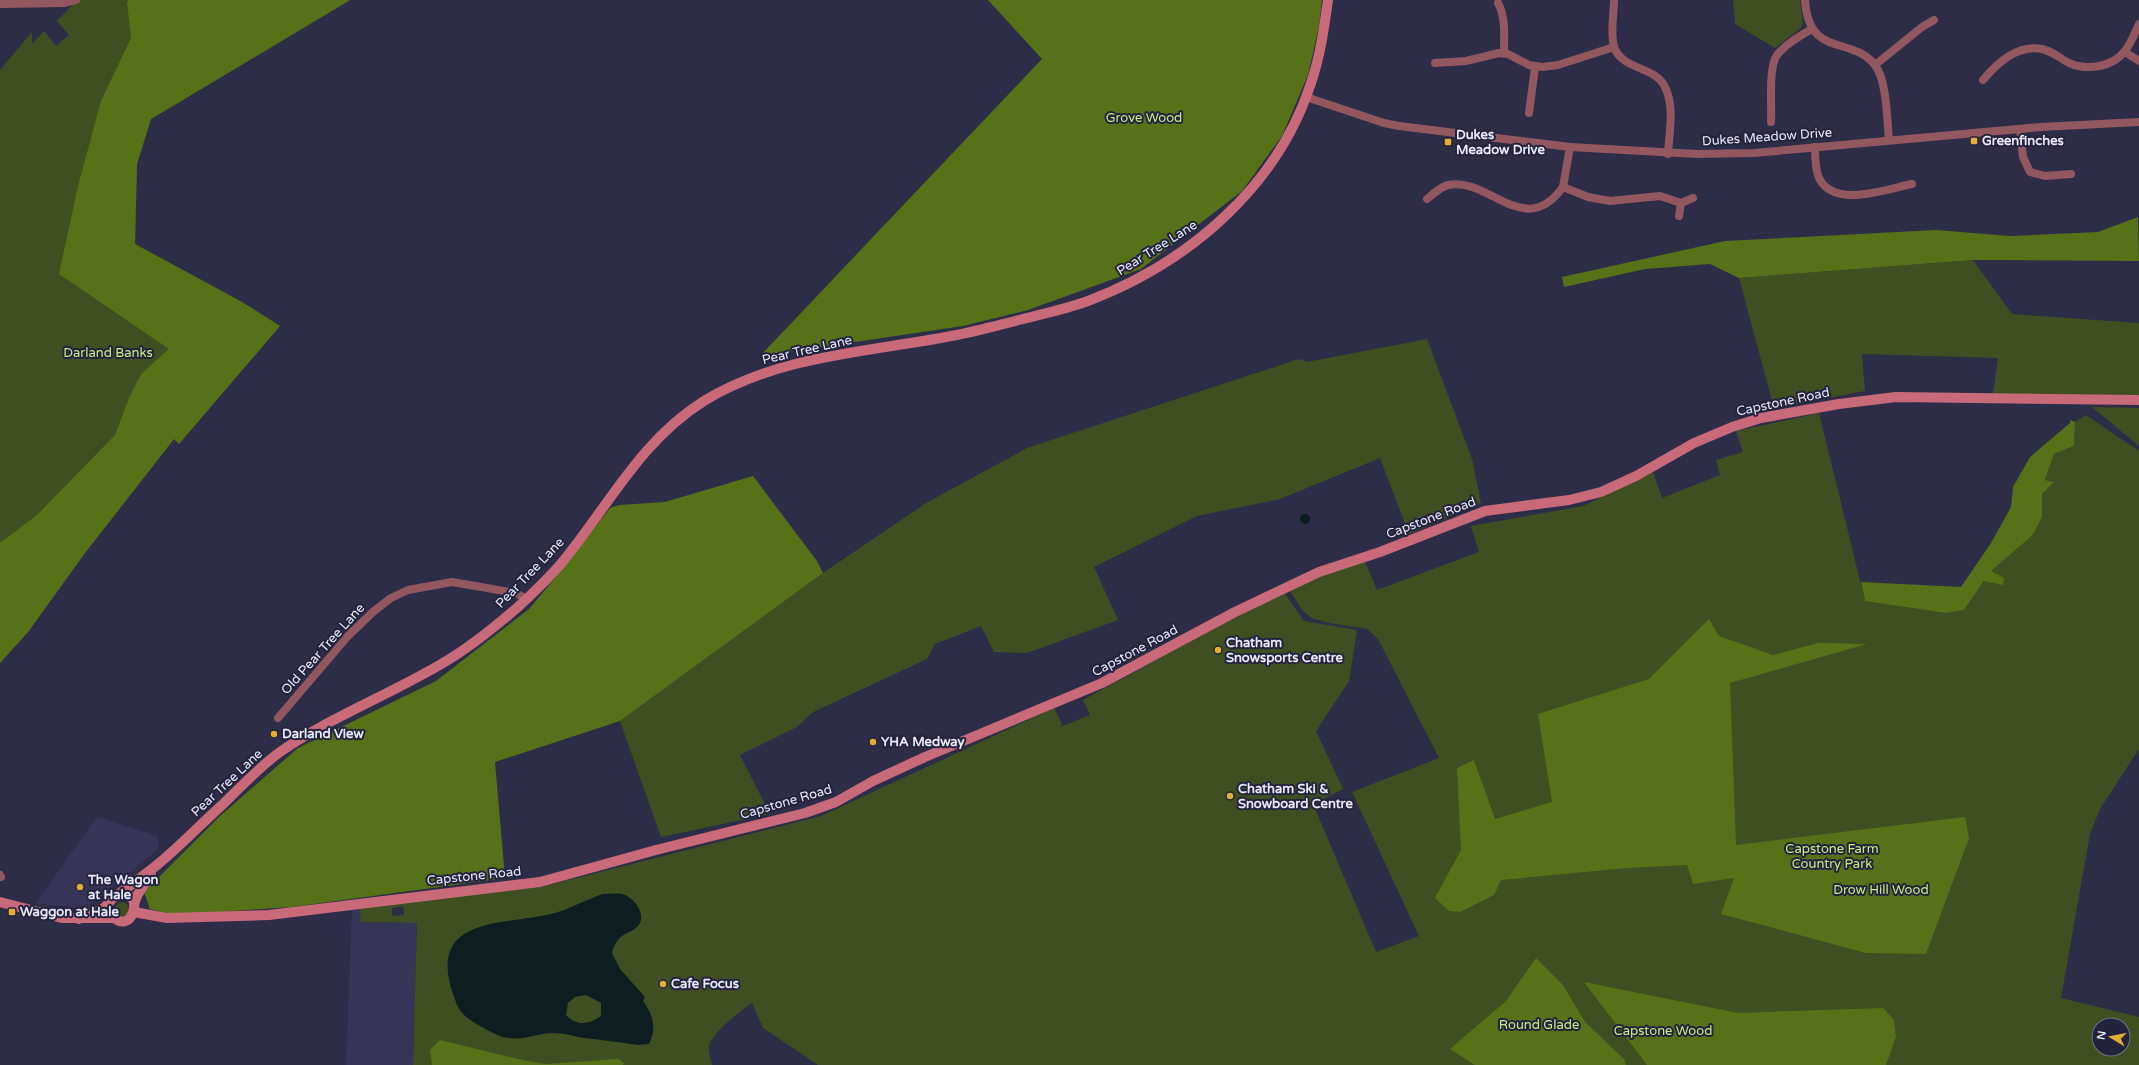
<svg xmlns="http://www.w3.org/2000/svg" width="2139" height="1065" font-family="'Varela Round',sans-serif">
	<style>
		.built { fill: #363557 }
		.green { fill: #3f4f21; fill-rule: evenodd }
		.forest { fill: #577118 }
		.water { fill: #0d1d20; fill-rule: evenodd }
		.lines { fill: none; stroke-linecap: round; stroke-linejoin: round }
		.street { stroke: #935760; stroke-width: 8 }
		.secondary { stroke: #c86a79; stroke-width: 10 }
		.poi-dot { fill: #e2af34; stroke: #24233d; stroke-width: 1.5 }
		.labels { text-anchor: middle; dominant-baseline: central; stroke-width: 4; stroke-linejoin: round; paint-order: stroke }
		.park-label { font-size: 13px; fill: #c9f080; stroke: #24233d }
		.poi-label { font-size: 13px; font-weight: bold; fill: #e8e9fa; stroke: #24233d; text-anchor: start }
		.street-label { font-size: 13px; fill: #e8e9fa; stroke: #24233d }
	</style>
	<rect width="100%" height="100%" fill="#2d2d48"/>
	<g class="built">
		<path d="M97 817 157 836 159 848 87 909 36 903Z"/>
		<path d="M359 906 361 922 417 923 413 1065H346L352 907Z"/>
	</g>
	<g class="green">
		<path d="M77 0H350L151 119 137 164 135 244 242 302 280 326 179 444 174 439 85 553 28 632 0 663V70L32 32V44L44 31 56 46 69 35 57 21Z"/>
		<path d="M1733 0H1800L1803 22 1801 28 1775 48 1735 24Z"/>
		<path d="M1973 260 2012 314 2139 323V397L1993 394 1998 358 1862 354 1865 391 1774 408 1739 278Z"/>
		<path d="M1427 339 1472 459 1481 503 1409 534 1380 458 1280 499 1197 516 1094 567 1118 620 1027 653 994 652 981 626 935 644 927 659 813 712 797 727 740 755 770 814 661 837 620 721 823 573 926 503 1027 448 1299 359 1307 362Z"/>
		<path d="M2092 407 2139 408V446Z"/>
		<path d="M1819 413 1865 601 1945 613 1964 610 1991 571 2033 535 2042 517V494L2053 482 2045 480 2054 454 2074 446 2075 422 2086 415 2139 451V749L2100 809 2090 834 2061 998 2139 1017V1065H818L763 1028 752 1003C741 1010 712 1033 709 1046 708 1051 711 1060 712 1065H413L417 923 361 922 359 906 541 887 821 816 1054 708 1062 724 1060 727 1090 715 1083 700 1283 591 1304 621 1357 630 1349 681 1316 731 1343 789 1313 804 1376 952 1419 936 1352 792 1439 758 1378 639 1367 629 1329 623 1312 618 1303 611 1288 588 1364 559 1377 590 1479 552 1471 526 1583 506 1653 472 1662 498 1720 475 1716 460 1743 452 1736 431ZM403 906 404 915 392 916V908ZM2099 1025H2123V1049H2099Z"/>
		<circle cx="122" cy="909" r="7"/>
	</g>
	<g class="forest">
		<path d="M129 0H350L151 119 137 164 135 244 242 302 280 326 179 444 174 439 85 553 28 632 0 663V543L37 515 115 435 129 398 141 374 169 349 59 274 78 186 101 101 131 38 127 2Z"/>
		<path d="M988 0H1322L1319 27 1308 75 1282 136 1242 191 1141 269 1028 310 963 326 760 356 1042 59Z"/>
		<path d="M2138 217 2139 261 1973 260 1739 278 1710 264 1645 269 1564 287 1562 277 1725 241 1936 230 2010 236 2098 232Z"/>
		<path d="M2070 420 2075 422 2074 446 2054 454 2045 480 2054 482 2042 494V517L2033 535 1991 571 2004 578 2003 585 1984 581 1964 610 1945 613 1865 601 1861 582 1961 587 1991 543 2011 507 2013 487 2030 457 2070 423Z"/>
		<path d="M753 476 817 561 823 573 620 721 495 762 505 878 292 907 175 915 150 909 144 892 220 816 298 748 436 681 529 609 571 559 610 508 619 505 665 502Z"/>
		<path d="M1709 619 1719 636 1773 655 1818 643 1867 644 1730 683 1736 845 1965 817 1969 838 1926 954 1866 953 1721 914 1734 878 1693 884 1687 865 1628 868 1501 880 1494 895 1460 912 1449 911 1435 898 1461 850 1457 768 1474 760 1495 819 1552 802 1538 714 1649 679Z"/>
		<path d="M1536 958 1563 985 1585 1022 1624 1059 1626 1065H1475L1450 1049 1506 1001Z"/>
		<path d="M1584 982 1738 1013 1883 1008 1894 1020 1896 1037 1886 1065H1647Z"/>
		<path d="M440 1040 527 1061 547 1064 618 1059 624 1063 623 1065H432L430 1050Z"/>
	</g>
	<g class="water">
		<circle cx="1305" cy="519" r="5"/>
		<path d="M603 894C609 894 616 893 622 894 633 897 645 911 640 923 634 935 618 929 612 953L620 969 645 997 643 1001C653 1015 657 1028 649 1044L638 1045C620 1042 602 1040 584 1038 574 1036 564 1033 554 1033 536 1033 522 1042 503 1037 493 1034 468 1020 462 1013 458 1008 455 1000 453 994 426 914 507 926 555 913 572 908 587 899 603 894ZM586 995 601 1003V1016C589 1025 576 1026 566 1015L568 1003 575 997Z"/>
	</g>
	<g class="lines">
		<g class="street">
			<path d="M1614 0C1614 13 1610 34 1614 46 1620 70 1656 66 1665 87 1675 107 1669 133 1668 154"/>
			<path d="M1805 0C1809 59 1851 35 1875 65 1887 81 1887 120 1889 140"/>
			<path d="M1498 3C1506 17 1504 37 1504 53"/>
			<path d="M0 4 65 3 76 0"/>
			<path d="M2125 52 2139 61"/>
			<path d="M1435 63 1466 61 1499 53 1508 54 1529 65 1542 67 1558 65 1614 47"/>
			<path d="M1875 65 1922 27 1934 20"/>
			<path d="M1983 80C1997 63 2018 44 2042 49 2052 51 2061 59 2069 63 2087 71 2113 67 2125 51 2131 43 2135 33 2139 24"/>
			<path d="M1306 97 1384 123 1399 126 1570 147 1697 154 1754 153 2041 127 2139 122"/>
			<path d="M1529 113 1535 67"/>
			<path d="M1771 122C1772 106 1768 68 1777 55 1786 44 1800 36 1812 29"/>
			<path d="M2020 129 2023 157 2030 172 2045 176 2071 174"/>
			<path d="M1570 147 1563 187 1588 197 1610 201 1660 196 1681 203 1693 198"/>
			<path d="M1815 147C1815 156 1815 169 1819 178 1834 209 1886 189 1912 184"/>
			<path d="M1427 199C1433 194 1440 187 1448 185 1489 176 1524 241 1563 187"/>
			<path d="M1679 216 1681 203"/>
			<path d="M278 718 348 636 374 611 391 598 408 590 452 582 516 593 526 599"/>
			<path d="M0 875 1 877"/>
		</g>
		<g class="secondary">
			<path d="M0 902 62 918H114"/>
			<path d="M134 904 138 894 151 874"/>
			<path d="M134 912 167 918 269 915 540 882 656 850 805 813 836 802 873 781 925 757 1102 683 1235 612 1319 572 1380 552 1485 511 1569 500 1601 492 1636 476 1694 443 1732 427 1761 418 1839 404 1896 397 2139 400"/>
			<path d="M111 914C131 941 149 886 116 896"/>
			<path d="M79 919 104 908 112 899C127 888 142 877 157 865 179 847 200 825 221 806 240 788 259 767 280 752 332 716 394 693 448 660 473 645 496 626 518 607 535 591 554 574 568 555 611 501 643 439 704 401 781 354 872 352 957 335 978 331 999 325 1019 320 1042 314 1066 309 1088 301 1188 263 1276 188 1310 86 1320 58 1324 29 1328 0"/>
		</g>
	</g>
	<g class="poi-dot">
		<rect x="1970" y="137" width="8" height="8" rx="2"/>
		<rect x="1444" y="138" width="8" height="8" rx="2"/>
		<circle cx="1218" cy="650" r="4"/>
		<circle cx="274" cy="734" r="4"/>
		<circle cx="873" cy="742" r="4"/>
		<circle cx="1230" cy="796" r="4"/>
		<circle cx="80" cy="887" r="4"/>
		<rect x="8" y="908" width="8" height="8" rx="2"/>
		<circle cx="663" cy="984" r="4"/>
	</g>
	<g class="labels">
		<g class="park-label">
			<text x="1144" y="118">Grove Wood</text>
			<text x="108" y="353">Darland Banks</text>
			<text x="1832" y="849">Capstone Farm<tspan x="1832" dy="15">Country Park</tspan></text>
			<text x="1881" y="890">Drow Hill Wood</text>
			<text x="1539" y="1025">Round Glade</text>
			<text x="1663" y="1031">Capstone Wood</text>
		</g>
		<g class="poi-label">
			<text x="1456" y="135">Dukes<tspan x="1456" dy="15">Meadow Drive</tspan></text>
			<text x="1982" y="141">Greenfinches</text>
			<text x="1226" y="643">Chatham<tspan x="1226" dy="15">Snowsports Centre</tspan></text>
			<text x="282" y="734">Darland View</text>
			<text x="881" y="742">YHA Medway</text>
			<text x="1238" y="789">Chatham Ski &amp;<tspan x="1238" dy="15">Snowboard Centre</tspan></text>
			<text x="88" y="880">The Wagon<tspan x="88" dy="15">at Hale</tspan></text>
			<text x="20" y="912">Waggon at Hale</text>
			<text x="671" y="984">Cafe Focus</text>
		</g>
		<g class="street-label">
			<text transform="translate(1767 137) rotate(-4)">Dukes Meadow Drive</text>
			<text transform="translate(1157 248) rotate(-32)">Pear Tree Lane</text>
			<text transform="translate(807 350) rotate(-13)">Pear Tree Lane</text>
			<text transform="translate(1783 402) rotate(-12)">Capstone Road</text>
			<text transform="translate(1431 518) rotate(-21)">Capstone Road</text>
			<text transform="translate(530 573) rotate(-46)">Pear Tree Lane</text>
			<text transform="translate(323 649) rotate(-48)">Old Pear Tree Lane</text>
			<text transform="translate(1135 651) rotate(-28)">Capstone Road</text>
			<text transform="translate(227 783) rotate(-43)">Pear Tree Lane</text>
			<text transform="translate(786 802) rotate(-16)">Capstone Road</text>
			<text transform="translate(474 876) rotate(-6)">Capstone Road</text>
		</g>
	</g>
	<g transform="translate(2111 1037) rotate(280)"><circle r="19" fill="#24233d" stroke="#727289"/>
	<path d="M0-3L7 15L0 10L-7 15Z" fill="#e2af34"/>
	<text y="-6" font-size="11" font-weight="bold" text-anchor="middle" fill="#e8e9fa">N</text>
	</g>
</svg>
